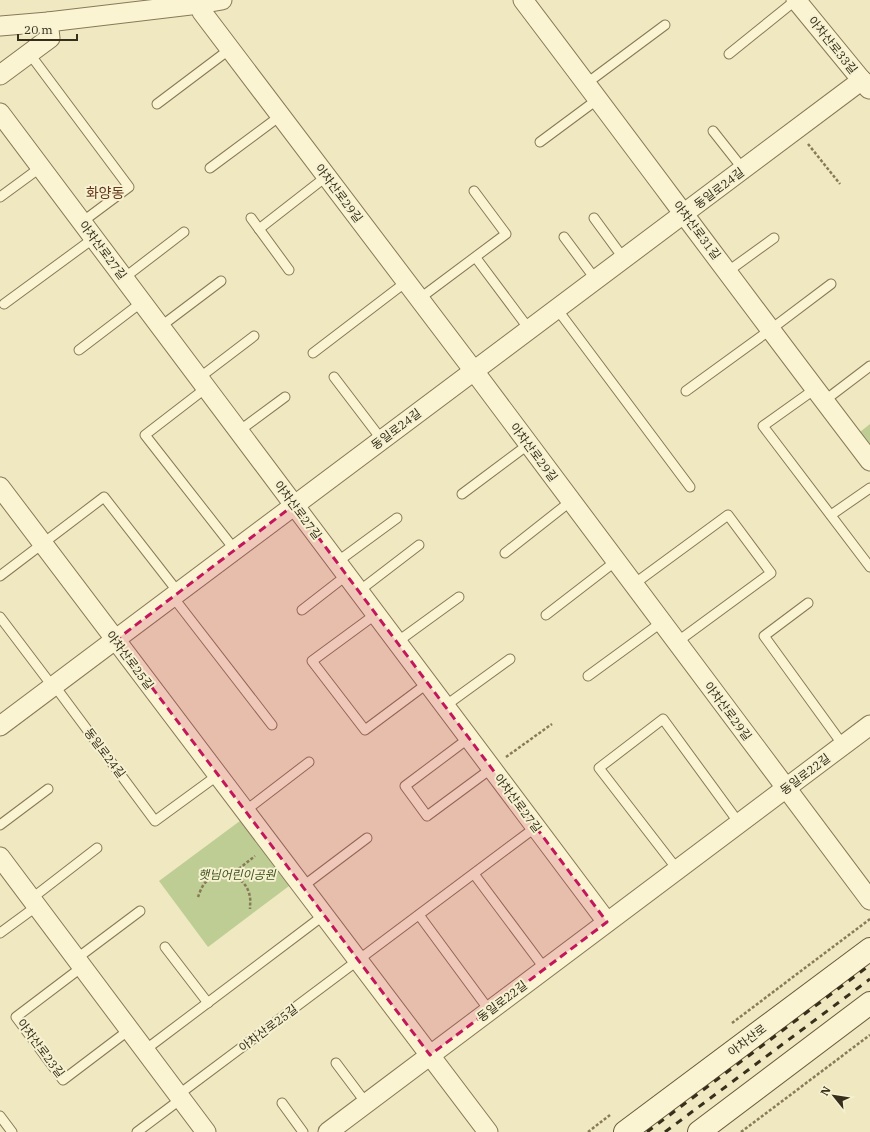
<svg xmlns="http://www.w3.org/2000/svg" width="870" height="1132" font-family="'IBM Plex Serif','Noto Sans KR',serif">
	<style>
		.green { fill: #bdcd94 }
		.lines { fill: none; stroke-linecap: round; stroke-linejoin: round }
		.service-casing { stroke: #887957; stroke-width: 11 }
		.minor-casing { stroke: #887957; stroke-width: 21 }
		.secondary-casing { stroke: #6a5a3b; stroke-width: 24 }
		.path { stroke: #887957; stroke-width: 2.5; stroke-dasharray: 3 2; stroke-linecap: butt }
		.service { stroke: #faf4d3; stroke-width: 9 }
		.minor { stroke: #faf4d3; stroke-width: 19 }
		.secondary { stroke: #faf4d3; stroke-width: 22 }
		.rail { stroke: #372e1c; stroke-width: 3; stroke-dasharray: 7 7; stroke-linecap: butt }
		.marked { fill: #c2185b; fill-opacity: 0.2; stroke: #c2185b; stroke-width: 3; stroke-dasharray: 8 5; stroke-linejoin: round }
		.labels { text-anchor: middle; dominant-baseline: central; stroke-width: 4; stroke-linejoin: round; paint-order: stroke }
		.street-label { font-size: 12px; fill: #372e1c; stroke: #f6f1d0 }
		.park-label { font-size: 12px; font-style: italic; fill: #405422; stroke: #f6f1d0 }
		.quarter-label { font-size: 14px; fill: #65361b; stroke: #f6f1d0 }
	</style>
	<rect width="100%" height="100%" fill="#efe8c0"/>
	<g class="green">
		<path d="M870 424V445L860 432Z"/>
		<path d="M248 815 297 880 208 947 159 881Z"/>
	</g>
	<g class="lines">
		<g class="service-casing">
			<g id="service">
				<path d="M29 53 129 187 82 222"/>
				<path d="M729 54 796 0"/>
				<path d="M587 83 665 25"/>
				<path d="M157 104 230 49"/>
				<path d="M713 131 743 169"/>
				<path d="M540 142 598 99"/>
				<path d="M210 168 280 116"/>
				<path d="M0 197 41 167"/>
				<path d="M251 218 289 270"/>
				<path d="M594 218 624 259"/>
				<path d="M259 229 327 176"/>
				<path d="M564 237 596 280"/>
				<path d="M476 258 529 329"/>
				<path d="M727 272 774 238"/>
				<path d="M124 278 184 232"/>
				<path d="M419 299 506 234 474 191"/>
				<path d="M4 304 94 238"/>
				<path d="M557 309 690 487"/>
				<path d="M160 327 221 281"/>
				<path d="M79 350 142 302"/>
				<path d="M313 353 406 282"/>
				<path d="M334 377 382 440"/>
				<path d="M199 378 254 336"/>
				<path d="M206 388 145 435 235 550"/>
				<path d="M815 389 763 426 870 567"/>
				<path d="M686 391 770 330 831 284"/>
				<path d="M824 401 870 366"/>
				<path d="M239 431 285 397"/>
				<path d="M462 494 529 444"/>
				<path d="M831 515 870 488"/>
				<path d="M505 553 571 501"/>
				<path d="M337 562 397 518"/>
				<path d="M0 576 104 497 178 592"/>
				<path d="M634 584 728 515 771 573 677 642"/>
				<path d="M359 591 419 545"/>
				<path d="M173 597 272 725"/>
				<path d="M808 603 764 636 843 745"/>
				<path d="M302 610 347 575"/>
				<path d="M376 614 312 661 365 730 428 683"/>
				<path d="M546 615 616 561"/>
				<path d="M0 617 53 687"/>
				<path d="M397 642 459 597"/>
				<path d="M588 676 662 622"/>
				<path d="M54 685 155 821 218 775"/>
				<path d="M445 706 510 659"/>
				<path d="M469 738 405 786 427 816 492 768"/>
				<path d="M245 811 309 762"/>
				<path d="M0 825 48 789"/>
				<path d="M677 869 599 768 663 719 739 823"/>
				<path d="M474 874 545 969"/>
				<path d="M302 887 367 838"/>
				<path d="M31 899 97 848"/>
				<path d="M419 915 489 1010"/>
				<path d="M0 933 37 906"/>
				<path d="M165 947 208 1003"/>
				<path d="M76 959 140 911"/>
				<path d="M82 967 16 1017 63 1080 129 1030"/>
				<path d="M145 1050 324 915"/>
				<path d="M336 1063 366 1103"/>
				<path d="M178 1095 536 827"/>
				<path d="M282 1103 303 1132"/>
				<path d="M0 1116 12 1132"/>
				<path d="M137 1132 181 1099"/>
			</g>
		</g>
		<g class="minor-casing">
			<g id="minor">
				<path d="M198 0 202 12 474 371 870 900"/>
				<path d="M523 0C639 153 753 308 870 461"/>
				<path d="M796 0 869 89"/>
				<path d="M0 26 48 22 199 4 222 0"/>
				<path d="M0 75 50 38 48 22"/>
				<path d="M0 113 607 922"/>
				<path d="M0 487 488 1132"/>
				<path d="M0 726 862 80"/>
				<path d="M0 857 206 1132"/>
				<path d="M328 1132 870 725"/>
			</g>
		</g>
		<g class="secondary-casing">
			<g id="secondary">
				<path d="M625 1132 870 949"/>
				<path d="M699 1132 870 1003"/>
			</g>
		</g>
		<g class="path">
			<path d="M808 144 840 184"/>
			<path d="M506 757 552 724"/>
			<path d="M231 875 255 856"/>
			<path d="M198 897C200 892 202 885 207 881 221 869 244 875 249 893 251 899 250 903 250 909"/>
			<path d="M732 1023 870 919"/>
			<path d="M588 1132 610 1115"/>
			<path d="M741 1132 870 1035"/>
		</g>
		<use href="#service" class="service"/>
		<use href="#minor" class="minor"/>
		<use href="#secondary" class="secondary"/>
		<g class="rail">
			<path d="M647 1132 870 965"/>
			<path d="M665 1132 870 979"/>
		</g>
	</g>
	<path class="marked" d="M294 505 607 922 430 1055 116 640Z"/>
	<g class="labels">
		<g class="street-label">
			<text transform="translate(833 45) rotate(51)">아차산로33길</text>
			<text transform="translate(719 188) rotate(-37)">동일로24길</text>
			<text transform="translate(339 193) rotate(53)">아차산로29길</text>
			<text transform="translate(697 230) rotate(53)">아차산로31길</text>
			<text transform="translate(103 250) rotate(53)">아차산로27길</text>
			<text transform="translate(396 429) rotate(-37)">동일로24길</text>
			<text transform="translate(534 452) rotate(53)">아차산로29길</text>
			<text transform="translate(298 510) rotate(53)">아차산로27길</text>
			<text transform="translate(130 660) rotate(53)">아차산로25길</text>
			<text transform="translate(728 711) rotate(53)">아차산로29길</text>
			<text transform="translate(105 753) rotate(53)">동일로24길</text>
			<text transform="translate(805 774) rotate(-37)">동일로22길</text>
			<text transform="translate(518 803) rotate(53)">아차산로27길</text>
			<text transform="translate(502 1001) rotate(-37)">동일로22길</text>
			<text transform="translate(268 1028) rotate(-37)">아차산로25길</text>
			<text transform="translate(747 1040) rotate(-37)">아차산로</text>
			<text transform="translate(41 1048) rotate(53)">아차산로23길</text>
		</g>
		<g class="park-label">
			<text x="237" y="874">햇님어린이공원</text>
		</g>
		<g class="quarter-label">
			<text x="105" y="193">화양동</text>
		</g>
	</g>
	<g transform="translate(834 1096) rotate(300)" stroke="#f6f1d0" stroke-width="3" paint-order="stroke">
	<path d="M0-3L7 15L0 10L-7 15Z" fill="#372e1c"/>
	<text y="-6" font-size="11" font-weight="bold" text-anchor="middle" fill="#372e1c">N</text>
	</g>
	<path d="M18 34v6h59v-6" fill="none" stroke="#372e1c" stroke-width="2"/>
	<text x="24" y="34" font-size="12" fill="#372e1c" stroke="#f6f1d0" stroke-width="3" paint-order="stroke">20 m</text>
</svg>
